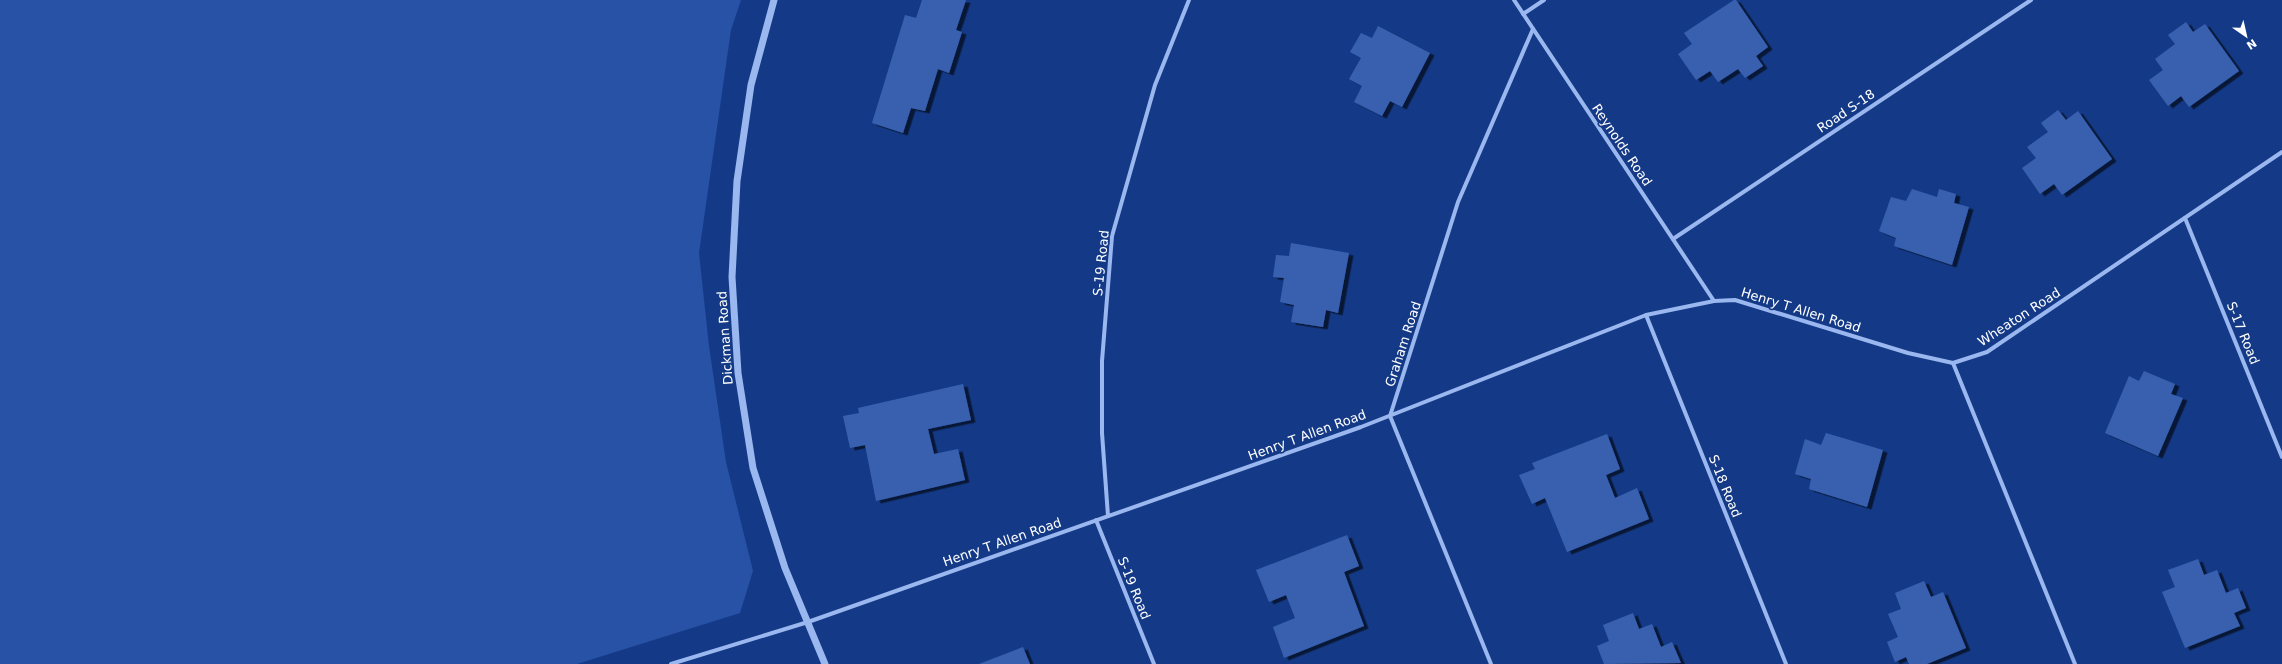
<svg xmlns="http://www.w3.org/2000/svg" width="2282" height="664" viewBox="0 0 2282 664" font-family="'DejaVu Sans',sans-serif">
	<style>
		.green { fill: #2752a6 }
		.building { fill: #3861af; filter: url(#shadow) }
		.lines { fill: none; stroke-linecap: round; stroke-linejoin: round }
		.minor { stroke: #9ab7ef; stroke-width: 4 }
		.tertiary { stroke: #9ab7ef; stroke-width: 7 }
		.labels { text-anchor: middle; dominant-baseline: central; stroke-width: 3.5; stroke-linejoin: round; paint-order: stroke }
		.street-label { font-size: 13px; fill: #fff; stroke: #143a87 }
	</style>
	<defs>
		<filter id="shadow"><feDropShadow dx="4.5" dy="2.5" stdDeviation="0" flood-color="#0009"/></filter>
	</defs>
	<rect width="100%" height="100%" fill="#143a87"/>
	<!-- green -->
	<path class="green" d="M0,0H741L731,30L699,253L709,346L726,462L753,571L740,613L577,664H0Z"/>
	<!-- building -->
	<g class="building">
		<path d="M922,0H966L956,30L962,32L949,73L938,69L925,111L911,108L903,133L872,123L905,15L916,18Z"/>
		<path d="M1734,0H1736L1768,47L1756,56L1763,66L1745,78L1738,69L1718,82L1710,71L1696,80L1678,54L1692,44L1684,33Z"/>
		<path d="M2186,22L2193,32L2205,24L2239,71L2189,107L2181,96L2168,106L2149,80L2163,70L2155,59L2175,44L2168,35Z"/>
		<path d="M1378,26L1430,53L1402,107L1390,101L1382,116L1354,102L1362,86L1349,79L1361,58L1350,52L1361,33L1372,38Z"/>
		<path d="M2058,110L2066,120L2078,111L2112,159L2062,195L2054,184L2040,194L2022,168L2036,158L2027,147L2048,132L2041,123Z"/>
		<path d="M1912,189L1937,197L1939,189L1956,194L1954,203L1969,207L1952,265L1894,246L1896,238L1879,231L1891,197L1906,201Z"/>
		<path d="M1291,243L1349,253L1338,313L1326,310L1323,327L1291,322L1294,305L1280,302L1284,278L1273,277L1276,255L1289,256Z"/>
		<path d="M2144,371L2175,384L2171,394L2183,398L2158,456L2105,433L2129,376L2139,381Z"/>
		<path d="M963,384L971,420L928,429L934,454L958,449L965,480L876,501L865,445L850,448L843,416L859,413L858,408Z"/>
		<path d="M1826,433L1883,450L1867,507L1809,489L1811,479L1795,474L1805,439L1821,445Z"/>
		<path d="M1607,434L1620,469L1606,475L1615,498L1637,488L1649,519L1567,552L1545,498L1532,504L1519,475L1535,469L1532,463Z"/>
		<path d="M1347,535L1359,566L1344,572L1364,626L1284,658L1273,627L1295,618L1286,595L1269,602L1256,570Z"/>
		<path d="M2198,559L2204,575L2217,570L2226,593L2238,588L2246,608L2234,613L2240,626L2185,648L2162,592L2175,587L2168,570Z"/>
		<path d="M1924,581L1931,597L1943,592L1966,648L1927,664H1909L1906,657L1895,662L1887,642L1898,637L1888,614L1901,609L1895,593Z"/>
		<path d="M1633,613L1639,629L1652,624L1661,647L1672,642L1681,663L1604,664L1597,646L1609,641L1603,625Z"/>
		<path d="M1023,647L1030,664H979Z"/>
	</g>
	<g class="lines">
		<!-- minor -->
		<g class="minor">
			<path d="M1514,0L1714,301"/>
			<path d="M1523,14L1544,0"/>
			<path d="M2185,218L2282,457"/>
			<path d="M1673,239L2031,0"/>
			<path d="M1646,315L1786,664"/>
			<path d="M1953,363L1987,352L2282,152"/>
			<path d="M1953,363L2075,664"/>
			<path d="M1108,516L1102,433V361L1112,236L1155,85L1189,0"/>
			<path d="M1096,520L1154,664"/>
			<path d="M671,664L808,622L1361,427L1646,315L1714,301L1735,300L1908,353L1953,363"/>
			<path d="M1491,664L1390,416L1458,202L1533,29"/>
		</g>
		<!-- tertiary -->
		<path class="tertiary" d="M774,0L751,85L737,181L732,277L738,373L753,468L785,568L825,664"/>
	</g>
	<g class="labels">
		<!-- street labels -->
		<g class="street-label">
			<text transform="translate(1846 111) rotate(-34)">Road S-18</text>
			<text transform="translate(1622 145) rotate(56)">Reynolds Road</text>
			<text transform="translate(1101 263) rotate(-84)">S-19 Road</text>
			<text transform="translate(1801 310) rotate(17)">Henry T Allen Road</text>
			<text transform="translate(2019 317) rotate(-33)">Wheaton Road</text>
			<text transform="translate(2243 333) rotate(68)">S-17 Road</text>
			<text transform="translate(725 338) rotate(-94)">Dickman Road</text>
			<text transform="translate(1403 344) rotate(-72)">Graham Road</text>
			<text transform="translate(1307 435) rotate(-20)">Henry T Allen Road</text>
			<text transform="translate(1725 486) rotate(68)">S-18 Road</text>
			<text transform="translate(1002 542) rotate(-19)">Henry T Allen Road</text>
			<text transform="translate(1134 588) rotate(68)">S-19 Road</text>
		</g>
	</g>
	<!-- north arrow -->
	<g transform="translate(2246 36) rotate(146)" stroke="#143a87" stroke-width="3" paint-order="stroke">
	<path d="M0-3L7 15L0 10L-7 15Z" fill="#ffffff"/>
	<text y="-6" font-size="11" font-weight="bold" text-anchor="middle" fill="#ffffff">N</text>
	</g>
</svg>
